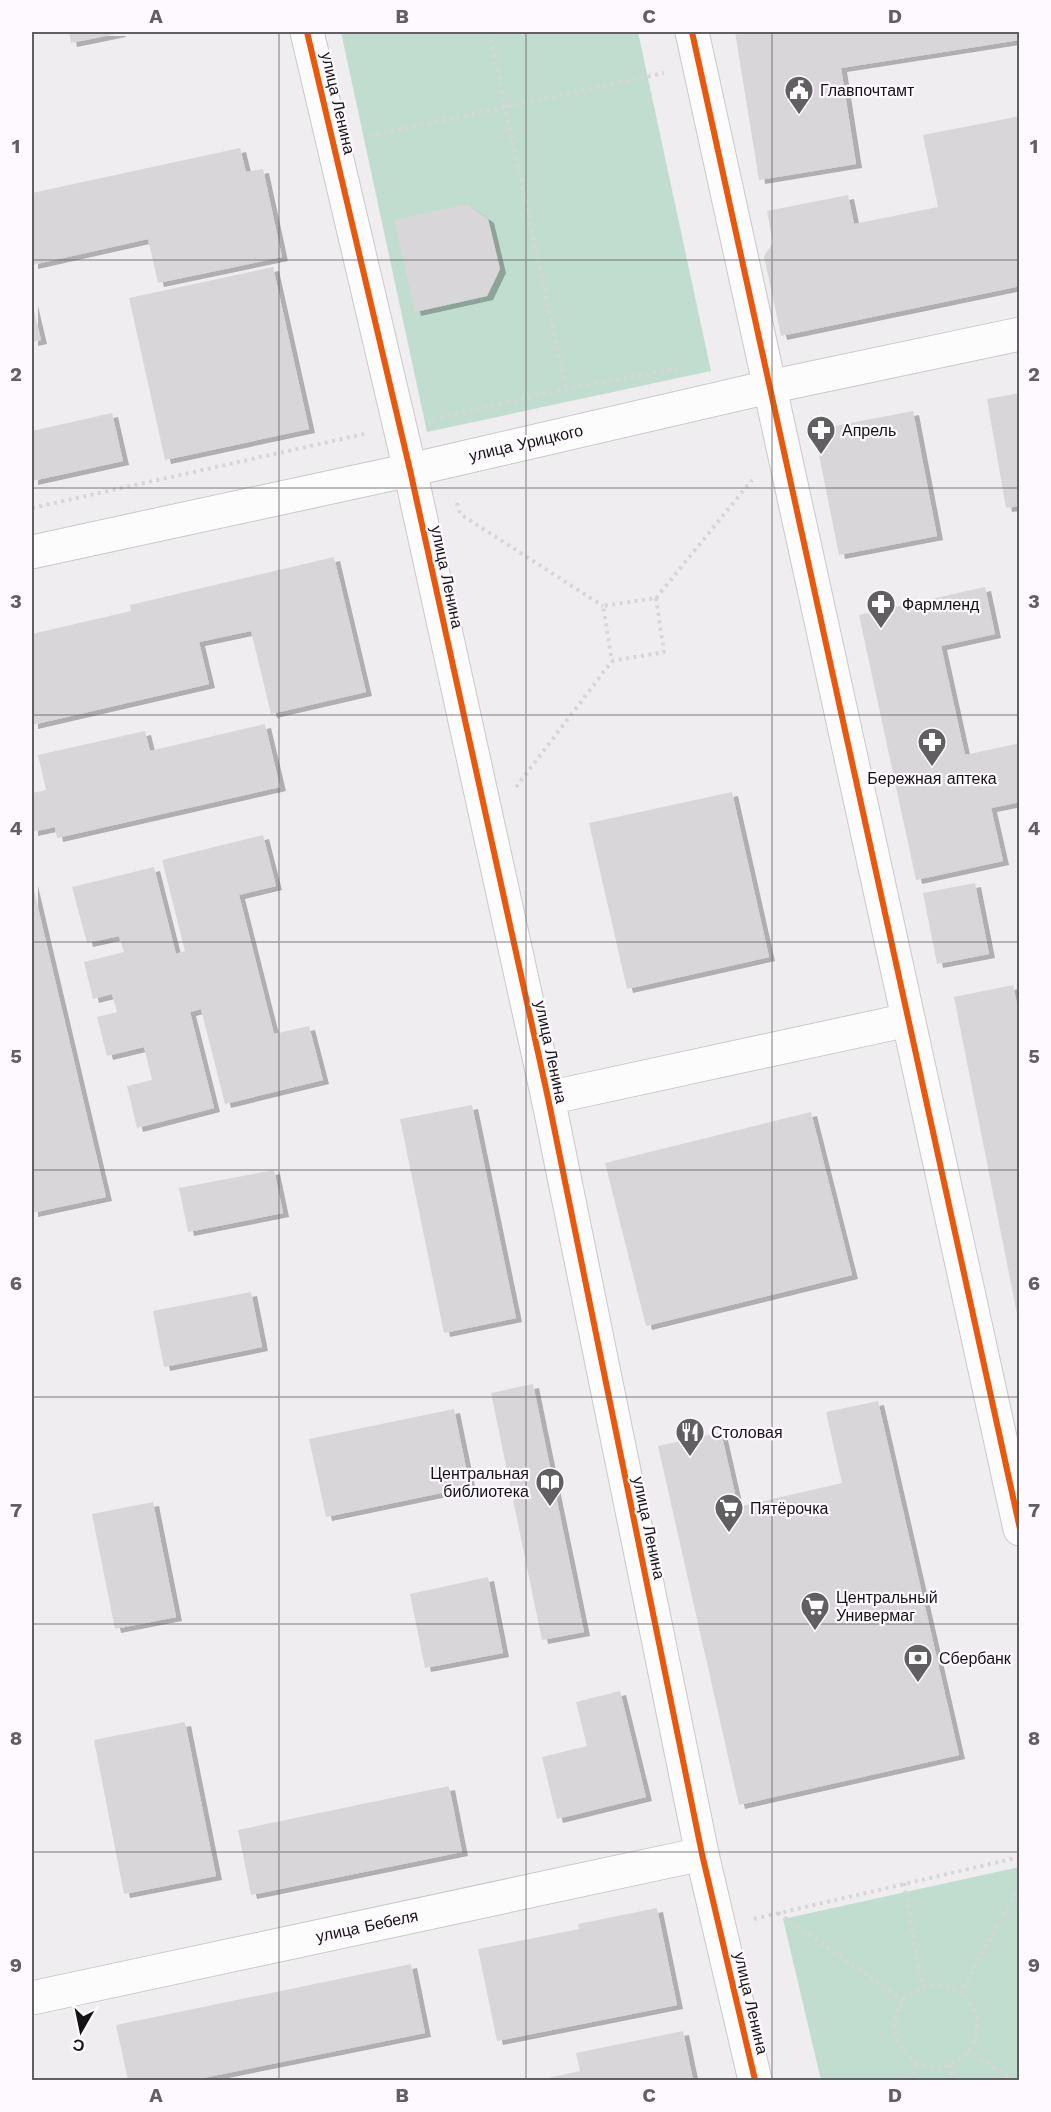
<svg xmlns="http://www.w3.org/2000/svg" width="1051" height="2112" viewBox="0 0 1051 2112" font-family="'Work Sans',sans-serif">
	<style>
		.green { fill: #c0ddcf }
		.building { fill: #d8d6d8; filter: url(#shadow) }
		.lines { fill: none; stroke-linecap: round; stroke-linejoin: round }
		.minor-casing { stroke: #c9c8ca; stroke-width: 35 }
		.path { stroke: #d6d6d7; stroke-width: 4; stroke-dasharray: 3 4.5; stroke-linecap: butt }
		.minor { stroke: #fdfcfd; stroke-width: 33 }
		.cycleway-casing { stroke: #fef9ff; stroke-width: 10 }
		.cycleway { stroke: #e8590c; stroke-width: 6 }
		.grid { fill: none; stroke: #625f62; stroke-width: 1.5; stroke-opacity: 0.55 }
		.labels { text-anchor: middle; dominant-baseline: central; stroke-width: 4.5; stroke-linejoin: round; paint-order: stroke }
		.poi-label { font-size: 16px; fill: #151315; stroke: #fef9ff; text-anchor: start }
		.street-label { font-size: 16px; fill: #151315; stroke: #fef9ff }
		.neatline { fill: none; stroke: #625f62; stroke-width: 2 }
		.grid-label { font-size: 20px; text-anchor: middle; font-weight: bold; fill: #625f62 }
	</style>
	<defs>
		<filter id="shadow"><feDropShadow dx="6" dy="4" stdDeviation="0" flood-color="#0004"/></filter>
	</defs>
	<rect width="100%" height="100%" fill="#f0edf1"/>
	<!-- green -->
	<g class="green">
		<path d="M341,32H638L711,371L427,432Z"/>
		<path d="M1019,1867V2080H821L783,1919Z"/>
	</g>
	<!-- building -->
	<g class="building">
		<path d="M69,32H119L120,33L71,43Z"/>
		<path d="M735,32H1020V40L841,68L856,164L759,180Z"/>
		<path d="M1020,116V286L781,336L764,256L773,243L767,211L848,195L854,224L938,207L923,135Z"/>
		<path d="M240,148L246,172L263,169L282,257L158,283L148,239L32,265V193Z"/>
		<path d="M467,204L488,219L500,269L487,296L415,312L394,220Z"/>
		<path d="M273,267L309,429L165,460L129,298Z"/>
		<path d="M32,302L41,340L32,342Z"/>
		<path d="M1020,393V506L1006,508L987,399Z"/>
		<path d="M913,411L937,536L839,555L814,430Z"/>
		<path d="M112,413L123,461L32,481V431Z"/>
		<path d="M334,557L366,692L271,714L251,631L199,642L209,684L32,725V634L131,611L130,605Z"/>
		<path d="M985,587L995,634L941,646L965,755L1020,743V802L991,808L1003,861L916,880L859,615Z"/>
		<path d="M265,724L280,787L57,838L55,827L32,832V793L46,790L38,755L145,731L150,751Z"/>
		<path d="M732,792L769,957L627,989L589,823Z"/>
		<path d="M263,835L276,886L239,895L274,1034L309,1026L323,1080L225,1104L201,1009L190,1012L214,1108L137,1128L127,1086L152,1080L144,1047L107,1056L97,1017L117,1012L112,994L93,999L84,962L124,952L119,936L87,943L72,887L154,867L176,954L185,951L162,860Z"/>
		<path d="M32,882L106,1197L32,1213Z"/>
		<path d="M975,883L989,954L937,964L923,893Z"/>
		<path d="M1013,985L1018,1009L1020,1008L1018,1319L954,997Z"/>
		<path d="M472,1105L516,1318L444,1333L400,1119Z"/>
		<path d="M811,1112L852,1275L646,1326L605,1163Z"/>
		<path d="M274,1170L283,1213L188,1232L179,1188Z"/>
		<path d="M251,1292L262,1347L164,1367L153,1311Z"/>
		<path d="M533,1384L584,1632L542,1640L491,1393Z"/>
		<path d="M878,1401L959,1755L739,1805L658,1446L721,1432L738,1507L842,1483L826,1412Z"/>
		<path d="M454,1409L470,1487L326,1517L309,1439Z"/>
		<path d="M153,1502L176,1617L115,1629L92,1514Z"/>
		<path d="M488,1577L503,1653L425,1668L410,1594Z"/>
		<path d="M620,1691L646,1797L557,1819L542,1757L587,1746L576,1702Z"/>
		<path d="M185,1722L216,1876L124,1894L94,1740Z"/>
		<path d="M449,1786L462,1852L251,1895L238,1830Z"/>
		<path d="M657,1908L677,2005L497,2041L478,1949L579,1929L578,1924Z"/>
		<path d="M411,1964L425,2033L193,2080H128L116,2025Z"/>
		<path d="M683,2031L693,2080H539L580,2071L576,2053Z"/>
	</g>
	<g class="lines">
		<!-- minor casing -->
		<g class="minor-casing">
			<g id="minor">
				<path d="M307,32L410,470L548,1098L702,1854L755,2080"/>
				<path d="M692,32L1020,1529"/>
				<path d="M32,552L410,470L769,387L1020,334"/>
				<path d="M548,1098L908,1020"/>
				<path d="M32,1998L702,1854"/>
			</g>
		</g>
		<!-- path -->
		<g class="path">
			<path d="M489,32L566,389"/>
			<path d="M369,136L664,73"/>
			<path d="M433,419L566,389L679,368"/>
			<path d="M457,503L460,514L603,606"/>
			<path d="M32,508L364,434"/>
			<path d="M656,598L664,652L612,661L603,606Z"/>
			<path d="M656,598L752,480"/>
			<path d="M516,787L612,661"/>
			<path d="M904,1883L922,1987"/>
			<path d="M778,1913L904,2001"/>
			<path d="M754,1919L1020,1857"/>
			<circle cx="936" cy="2026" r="41"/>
			<path d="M960,1994L1020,1884"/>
			<path d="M968,2050L1013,2080"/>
			<path d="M950,2065L953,2080"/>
			<path d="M907,2080L918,2063"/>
		</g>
		<!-- minor -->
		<use href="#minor" class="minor"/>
		<!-- cycleway casing -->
		<g class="cycleway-casing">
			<g id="cycleway">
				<path d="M307,32L410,470L548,1098L702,1854L755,2080"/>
				<path d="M692,32L1020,1529"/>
			</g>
		</g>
		<!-- cycleway -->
		<use href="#cycleway" class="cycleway"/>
	</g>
	<!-- grid -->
	<path class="grid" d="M279,32V2080M526,32V2080M772,32V2080M32,260H1020M32,488H1020M32,715H1020M32,942H1020M32,1170H1020M32,1397H1020M32,1624H1020M32,1852H1020"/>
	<!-- icons -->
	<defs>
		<g id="civic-pin" transform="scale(1.5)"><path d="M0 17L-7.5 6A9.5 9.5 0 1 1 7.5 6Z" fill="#625f62" stroke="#fef9ff"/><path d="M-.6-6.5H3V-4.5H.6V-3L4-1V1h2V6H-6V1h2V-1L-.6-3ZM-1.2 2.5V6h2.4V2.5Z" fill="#fff"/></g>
		<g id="pharmacy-pin" transform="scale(1.5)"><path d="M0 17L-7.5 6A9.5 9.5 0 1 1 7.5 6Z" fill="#625f62" stroke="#fef9ff"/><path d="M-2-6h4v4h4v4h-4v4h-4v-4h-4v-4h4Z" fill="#fff"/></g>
		<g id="restaurant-pin" transform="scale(1.5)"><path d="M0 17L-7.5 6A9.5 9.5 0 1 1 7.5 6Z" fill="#625f62" stroke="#fef9ff"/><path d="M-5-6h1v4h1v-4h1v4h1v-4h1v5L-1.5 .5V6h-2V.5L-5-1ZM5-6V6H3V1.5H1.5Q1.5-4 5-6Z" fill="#fff"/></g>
		<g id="library-pin" transform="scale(1.5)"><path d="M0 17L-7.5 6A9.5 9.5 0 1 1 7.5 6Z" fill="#625f62" stroke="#fef9ff"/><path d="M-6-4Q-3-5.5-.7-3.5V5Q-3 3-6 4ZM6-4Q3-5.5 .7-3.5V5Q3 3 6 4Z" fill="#fff"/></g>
		<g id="supermarket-pin" transform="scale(1.5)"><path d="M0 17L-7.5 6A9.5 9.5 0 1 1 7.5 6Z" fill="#625f62" stroke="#fef9ff"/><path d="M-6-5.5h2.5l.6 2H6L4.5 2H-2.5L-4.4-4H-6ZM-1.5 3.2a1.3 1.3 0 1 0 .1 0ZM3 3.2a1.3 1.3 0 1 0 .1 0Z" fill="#fff"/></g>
		<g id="bank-pin" transform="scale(1.5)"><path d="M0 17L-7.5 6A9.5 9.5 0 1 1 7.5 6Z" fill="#625f62" stroke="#fef9ff"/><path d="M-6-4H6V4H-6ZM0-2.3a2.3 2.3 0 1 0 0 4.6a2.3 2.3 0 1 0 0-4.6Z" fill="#fff"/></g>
	</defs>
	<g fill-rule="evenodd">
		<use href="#civic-pin" x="799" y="90"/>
		<use href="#pharmacy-pin" x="821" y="430"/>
		<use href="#pharmacy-pin" x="881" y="604"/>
		<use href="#pharmacy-pin" x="932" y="742"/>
		<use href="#restaurant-pin" x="690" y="1432"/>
		<use href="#library-pin" x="550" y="1482"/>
		<use href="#supermarket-pin" x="729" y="1508"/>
		<use href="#supermarket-pin" x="815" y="1606"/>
		<use href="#bank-pin" x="918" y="1658"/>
	</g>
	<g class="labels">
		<!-- poi labels -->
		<g class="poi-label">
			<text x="820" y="90">Главпочтамт</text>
			<text x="842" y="430">Апрель</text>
			<text x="902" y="604">Фармленд</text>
			<text x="932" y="778" text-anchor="middle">Бережная аптека</text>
			<text x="711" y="1432">Столовая</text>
			<text x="529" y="1473" text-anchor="end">Центральная<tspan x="529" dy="18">библиотека</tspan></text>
			<text x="750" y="1508">Пятёрочка</text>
			<text x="836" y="1597">Центральный<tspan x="836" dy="18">Универмаг</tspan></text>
			<text x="939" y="1658">Сбербанк</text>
		</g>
		<!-- street labels -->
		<g class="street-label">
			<text transform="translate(338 103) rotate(77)">улица Ленина</text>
			<text transform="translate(526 443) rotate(-13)">улица Урицкого</text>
			<text transform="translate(447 577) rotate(78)">улица Ленина</text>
			<text transform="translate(551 1052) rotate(78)">улица Ленина</text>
			<text transform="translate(649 1528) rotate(78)">улица Ленина</text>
			<text transform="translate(367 1926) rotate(-12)">улица Бебеля</text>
			<text transform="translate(751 2003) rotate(77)">улица Ленина</text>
		</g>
	</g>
	<!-- border -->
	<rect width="1051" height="2112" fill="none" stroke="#fef9ff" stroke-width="66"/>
	<!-- north arrow -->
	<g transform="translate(81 2031) rotate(189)" stroke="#fef9ff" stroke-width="4.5" paint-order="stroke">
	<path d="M0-4.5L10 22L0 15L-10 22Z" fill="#151315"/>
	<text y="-9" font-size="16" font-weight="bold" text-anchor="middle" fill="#151315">С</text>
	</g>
	<rect x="33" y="33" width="985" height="2046" class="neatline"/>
	<g class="grid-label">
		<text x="156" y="23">A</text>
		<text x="402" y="23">B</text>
		<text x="649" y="23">C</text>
		<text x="895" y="23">D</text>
		<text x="16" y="153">1</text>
		<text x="1034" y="153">1</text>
		<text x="16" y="381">2</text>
		<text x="1034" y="381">2</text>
		<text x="16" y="608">3</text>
		<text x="1034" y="608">3</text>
		<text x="16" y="835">4</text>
		<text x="1034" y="835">4</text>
		<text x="16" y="1063">5</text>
		<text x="1034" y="1063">5</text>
		<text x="16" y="1290">6</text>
		<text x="1034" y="1290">6</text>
		<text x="16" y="1517">7</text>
		<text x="1034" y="1517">7</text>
		<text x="16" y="1745">8</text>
		<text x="1034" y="1745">8</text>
		<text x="16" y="1972">9</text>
		<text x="1034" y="1972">9</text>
		<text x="156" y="2102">A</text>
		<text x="402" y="2102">B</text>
		<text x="649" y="2102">C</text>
		<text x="895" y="2102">D</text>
	</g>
</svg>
